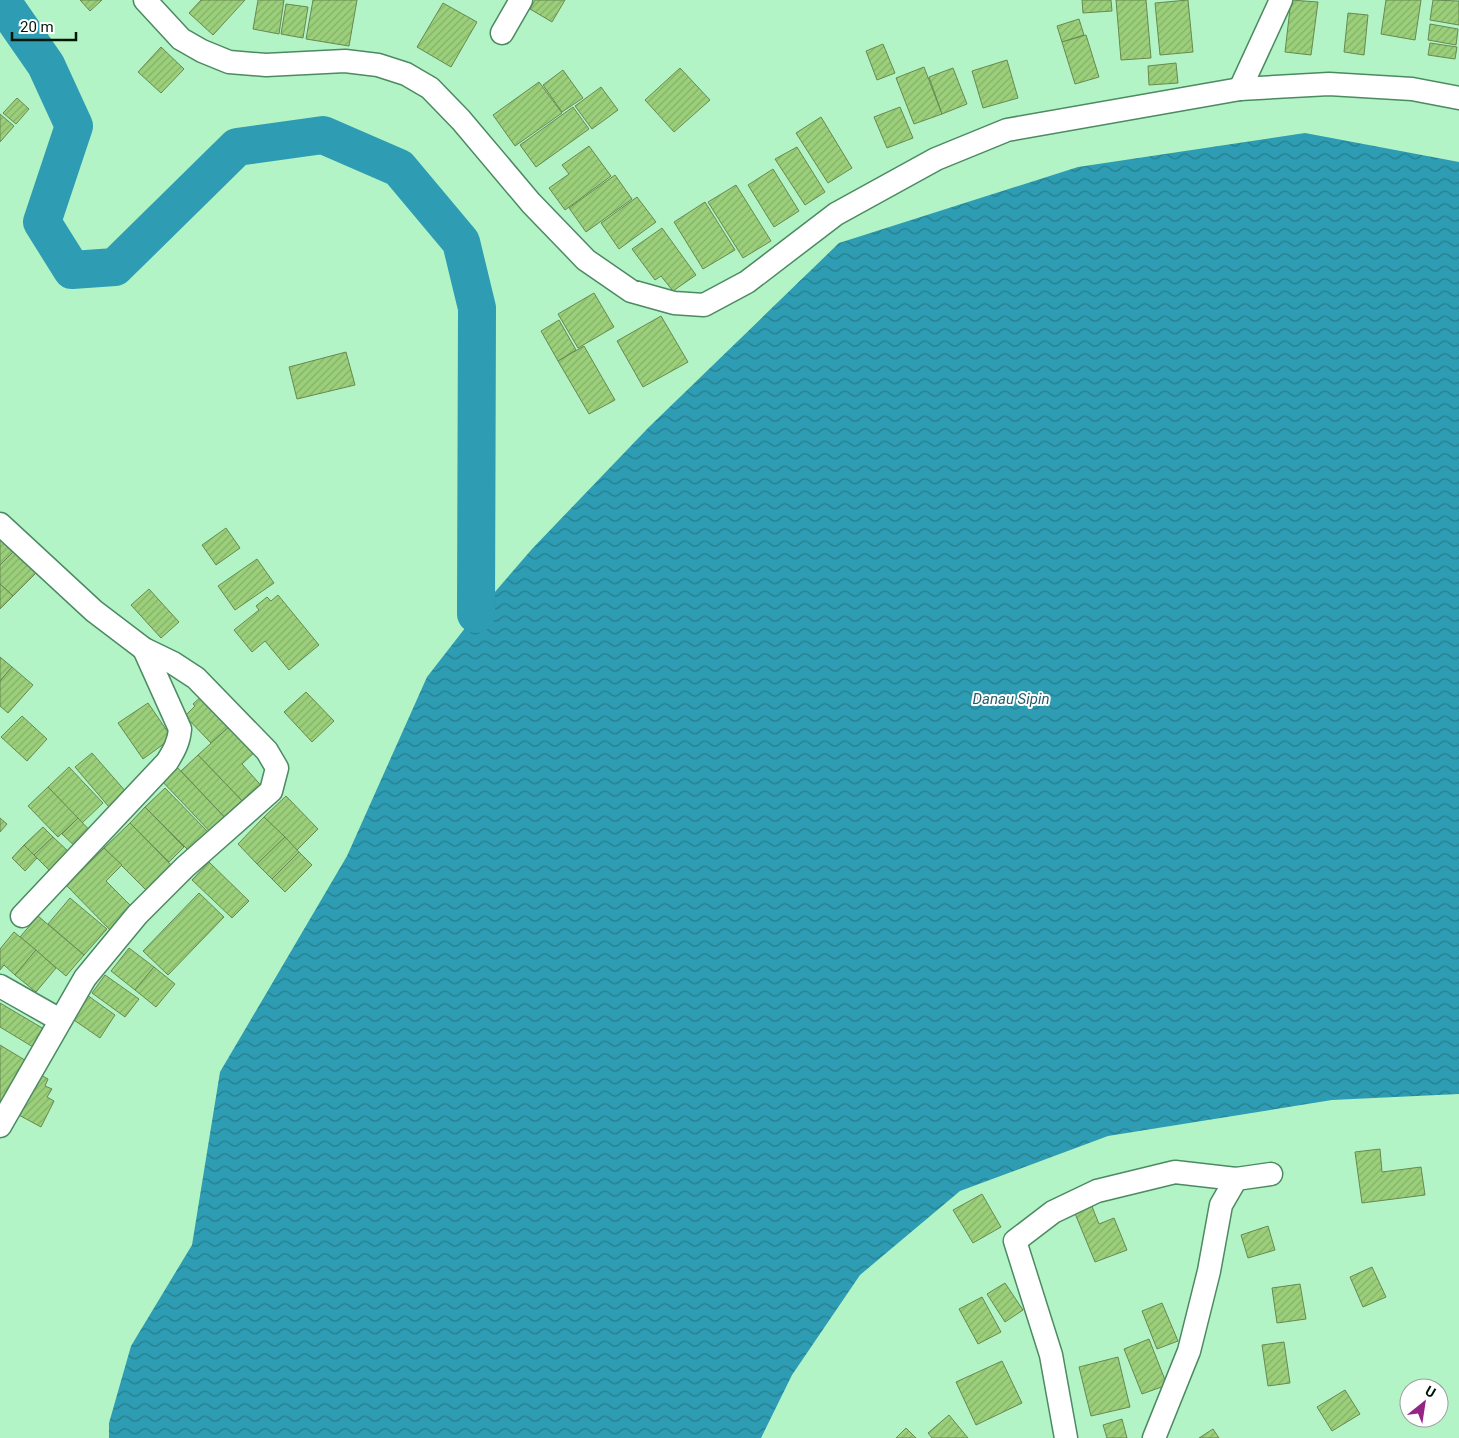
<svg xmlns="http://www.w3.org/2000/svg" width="1459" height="1438" viewBox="0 0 1459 1438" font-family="Roboto,sans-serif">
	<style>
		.water { fill: url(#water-waves) }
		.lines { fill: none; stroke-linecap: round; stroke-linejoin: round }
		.river { stroke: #2e9cb2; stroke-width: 38 }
		.building { fill: url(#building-hatch); stroke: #678951 }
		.minor-casing { stroke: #4c8a62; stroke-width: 25 }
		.minor { stroke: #fff; stroke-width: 22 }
		.labels { text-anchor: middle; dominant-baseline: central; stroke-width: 4; stroke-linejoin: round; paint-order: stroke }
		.water-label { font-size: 15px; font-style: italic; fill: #255e6b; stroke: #fff }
	</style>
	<defs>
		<pattern id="water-waves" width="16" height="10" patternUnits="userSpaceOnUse" patternTransform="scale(1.25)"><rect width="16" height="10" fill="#2e9cb2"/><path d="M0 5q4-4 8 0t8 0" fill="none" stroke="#257e8f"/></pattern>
		<pattern id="building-hatch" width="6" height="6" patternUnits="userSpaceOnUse" patternTransform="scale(1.25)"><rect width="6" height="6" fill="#9bcf7a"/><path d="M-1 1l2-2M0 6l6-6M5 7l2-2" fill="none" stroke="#84b168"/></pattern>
	</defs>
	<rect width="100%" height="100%" fill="#b3f4c7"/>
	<!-- water -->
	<path class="water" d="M1305,133L1459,162V1094L1332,1100L1108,1136L960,1191L860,1275L792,1375L761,1438H109V1423L131,1346L192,1245L220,1072L347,856L427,677L476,614L532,549L649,427L839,243L1078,167Z"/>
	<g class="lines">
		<!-- river -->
		<path class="river" d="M1,0L46,65L74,126L42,222L72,270L115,267L237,147L323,135L399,168L461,242L477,308L476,614"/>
	</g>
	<!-- building -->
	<g class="building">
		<path d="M80,0H102L90,11Z"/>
		<path d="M201,0H245L213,35L189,13Z"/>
		<path d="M258,0H284L279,34L253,29Z"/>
		<path d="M313,0H357L349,46L306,39Z"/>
		<path d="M535,0H565L552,22L530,9Z"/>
		<path d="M1082,0H1111L1112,11L1083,13Z"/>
		<path d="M1116,0H1146L1151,58L1121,60Z"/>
		<path d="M1188,0L1193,52L1160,55L1155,3Z"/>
		<path d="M1291,0L1318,2L1311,55L1285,52Z"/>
		<path d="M1386,0H1421L1415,40L1381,34Z"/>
		<path d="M1433,0L1459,1V25L1430,20Z"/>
		<path d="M443,3L477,22L451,67L417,47Z"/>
		<path d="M286,4L308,7L303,38L281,34Z"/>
		<path d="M1348,13L1368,15L1364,55L1344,52Z"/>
		<path d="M1079,19L1084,35L1062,42L1057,26Z"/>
		<path d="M1430,24L1458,29L1456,45L1428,40Z"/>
		<path d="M1086,35L1099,77L1075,84L1062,42Z"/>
		<path d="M1430,43L1457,47L1455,59L1428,55Z"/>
		<path d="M883,44L895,73L877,80L866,51Z"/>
		<path d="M161,47L184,69L161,93L138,72Z"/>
		<path d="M1007,60L1018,98L983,108L972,71Z"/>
		<path d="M1176,63L1178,83L1149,85L1148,66Z"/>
		<path d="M924,67L942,114L914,124L896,78Z"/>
		<path d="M680,68L710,100L674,132L645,100Z"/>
		<path d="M953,68L967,104L942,114L929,77Z"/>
		<path d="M563,70L583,98L562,112L543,85Z"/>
		<path d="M539,82L562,113L515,146L493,115Z"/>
		<path d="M601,87L618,110L592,129L575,106Z"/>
		<path d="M17,98L29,109L16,124L3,113Z"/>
		<path d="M573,107L589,129L536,167L520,145Z"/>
		<path d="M900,107L913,138L887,148L874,117Z"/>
		<path d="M0,114L14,126L0,142Z"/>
		<path d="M821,117L852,168L828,183L796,133Z"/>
		<path d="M589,146L611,176L565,210L549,188L569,174L562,165Z"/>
		<path d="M797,147L825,192L805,205L775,159Z"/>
		<path d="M773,169L799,211L774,227L748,185Z"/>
		<path d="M615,175L632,199L586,232L569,208Z"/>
		<path d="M736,185L771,241L743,258L708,202Z"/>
		<path d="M637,197L656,222L619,249L601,223Z"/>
		<path d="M705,202L735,250L703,269L674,222Z"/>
		<path d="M662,228L696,275L673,291L661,276L655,280L632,249Z"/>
		<path d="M594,293L614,327L578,348L558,314Z"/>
		<path d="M661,316L688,362L643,387L617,341Z"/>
		<path d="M559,320L576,350L558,361L541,331Z"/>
		<path d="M584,346L615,400L589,414L558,361Z"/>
		<path d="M346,352L355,385L297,399L289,367Z"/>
		<path d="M226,528L240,548L216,565L202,545Z"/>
		<path d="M0,535L15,550L0,565Z"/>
		<path d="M15,550L37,572L13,596L0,584V565Z"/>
		<path d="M257,559L274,583L235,610L218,586Z"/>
		<path d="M0,584L13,596L0,609Z"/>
		<path d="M149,589L179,622L161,638L131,605Z"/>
		<path d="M278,595L319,645L289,670L265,641L252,652L234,630L259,610L256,606L267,597L271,601Z"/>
		<path d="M0,657L12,667L0,681Z"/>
		<path d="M12,667L33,685L8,713L0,706V681Z"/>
		<path d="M306,692L334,721L312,742L284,712Z"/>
		<path d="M204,694L232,724L211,743L185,716L195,706L193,704Z"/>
		<path d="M148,703L172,738L143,759L118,723Z"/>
		<path d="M22,716L47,739L27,761L1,737Z"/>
		<path d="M232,724L257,750L242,764L265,790L247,806L198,755Z"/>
		<path d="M92,753L127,793L109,807L75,767Z"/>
		<path d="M198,755L247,806L230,823L181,771Z"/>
		<path d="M175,765L230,823L215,837L160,779Z"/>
		<path d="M69,767L103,803L82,823L48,787Z"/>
		<path d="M48,787L78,818L58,837L28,806Z"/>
		<path d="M165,788L208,832L189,851L145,807Z"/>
		<path d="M286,796L318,829L297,850L264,817Z"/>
		<path d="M145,807L184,847L169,862L130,823Z"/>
		<path d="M264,817L285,837L257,864L238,844Z"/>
		<path d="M0,818L7,824L0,832Z"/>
		<path d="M78,818L94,835L79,850L62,834Z"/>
		<path d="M130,823L177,871L152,896L104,848Z"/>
		<path d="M43,827L53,837L34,855L24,845Z"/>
		<path d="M53,837L70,853L51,872L34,855Z"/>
		<path d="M285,837L299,852L272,879L257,864Z"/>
		<path d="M24,845L37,858L25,871L12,858Z"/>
		<path d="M104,848L122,865L106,881L137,912L114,934L66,885Z"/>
		<path d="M299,852L312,865L285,892L272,879Z"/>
		<path d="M209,862L249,901L232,918L192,880Z"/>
		<path d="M199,893L224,917L168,975L143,951Z"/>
		<path d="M70,898L107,929L84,955L48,924Z"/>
		<path d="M38,916L84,955L66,976L20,937Z"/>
		<path d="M14,932L36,950L15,975L4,965L0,970V949Z"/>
		<path d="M129,948L154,967L135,990L111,971Z"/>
		<path d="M36,950L56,968L36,992L15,975Z"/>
		<path d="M154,967L175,984L156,1007L135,990Z"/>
		<path d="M105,975L139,999L125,1017L92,993Z"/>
		<path d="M87,995L115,1015L100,1038L71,1018Z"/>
		<path d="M0,1003L44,1029L33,1047L0,1027Z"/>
		<path d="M0,1045L28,1062L3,1103L0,1101Z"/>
		<path d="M39,1074L48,1079L45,1086L52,1089L47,1097L54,1101L41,1127L17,1114Z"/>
		<path d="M1380,1149L1382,1172L1421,1167L1425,1195L1362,1203L1355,1152Z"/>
		<path d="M982,1194L1001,1227L973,1243L953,1210Z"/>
		<path d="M1091,1204L1099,1224L1114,1218L1127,1250L1095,1262L1074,1211Z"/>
		<path d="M1268,1226L1275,1250L1248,1258L1241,1235Z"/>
		<path d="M1372,1267L1386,1297L1363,1307L1350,1277Z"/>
		<path d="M1005,1283L1023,1310L1005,1322L987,1294Z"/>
		<path d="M1300,1284L1306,1319L1277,1323L1272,1288Z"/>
		<path d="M982,1297L1001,1332L978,1344L959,1309Z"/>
		<path d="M1162,1303L1178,1341L1157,1349L1142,1311Z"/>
		<path d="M1149,1339L1167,1385L1142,1394L1124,1349Z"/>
		<path d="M1284,1342L1290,1383L1268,1386L1262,1345Z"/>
		<path d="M1118,1357L1130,1407L1091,1416L1079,1367Z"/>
		<path d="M1002,1361L1022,1403L976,1425L956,1382Z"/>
		<path d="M1345,1390L1360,1414L1332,1431L1317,1407Z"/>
		<path d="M949,1415L968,1438H932L928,1433Z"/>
		<path d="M1122,1419L1127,1438H1107L1103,1425Z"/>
		<path d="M906,1428L916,1438H896Z"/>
		<path d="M1213,1429L1219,1438H1199Z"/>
	</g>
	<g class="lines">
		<!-- minor casing -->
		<g class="minor-casing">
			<g id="minor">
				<path d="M145,0L181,39L202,51L229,62L266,65L345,61L378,65L406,74L430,88L461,120L531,203L586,260L631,291L674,303L704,305L747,282L836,214L936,159L1007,130L1240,89L1329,84L1412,89L1459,98"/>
				<path d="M502,33L521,0"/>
				<path d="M1240,89L1281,0"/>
				<path d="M0,524L94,611L144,649L173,663L196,678L267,751L277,768L271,791L185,867L137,915L85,978L0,1126"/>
				<path d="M22,916L167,762C174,751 179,742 180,729L144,649"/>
				<path d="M0,986L60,1020"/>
				<path d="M1066,1438L1051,1355L1015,1241L1053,1212L1097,1191L1175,1172L1236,1179L1271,1174"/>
				<path d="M1154,1438L1189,1351L1209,1271L1221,1205L1236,1179"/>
			</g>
		</g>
		<!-- minor -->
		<use href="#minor" class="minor"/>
	</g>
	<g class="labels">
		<!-- water labels -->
		<g class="water-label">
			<text x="1011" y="699">Danau Sipin</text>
		</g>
	</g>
	<!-- north arrow -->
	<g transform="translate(1424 1403) rotate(30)"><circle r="24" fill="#ffffff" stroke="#99a29c"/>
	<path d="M0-4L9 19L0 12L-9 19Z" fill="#942585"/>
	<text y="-8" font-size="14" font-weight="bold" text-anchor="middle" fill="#001708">U</text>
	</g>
	<!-- scale -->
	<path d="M12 32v8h64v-8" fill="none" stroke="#001708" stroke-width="2.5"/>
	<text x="20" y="32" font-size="15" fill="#001708" stroke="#ffffff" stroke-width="4" paint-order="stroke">20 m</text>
</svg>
